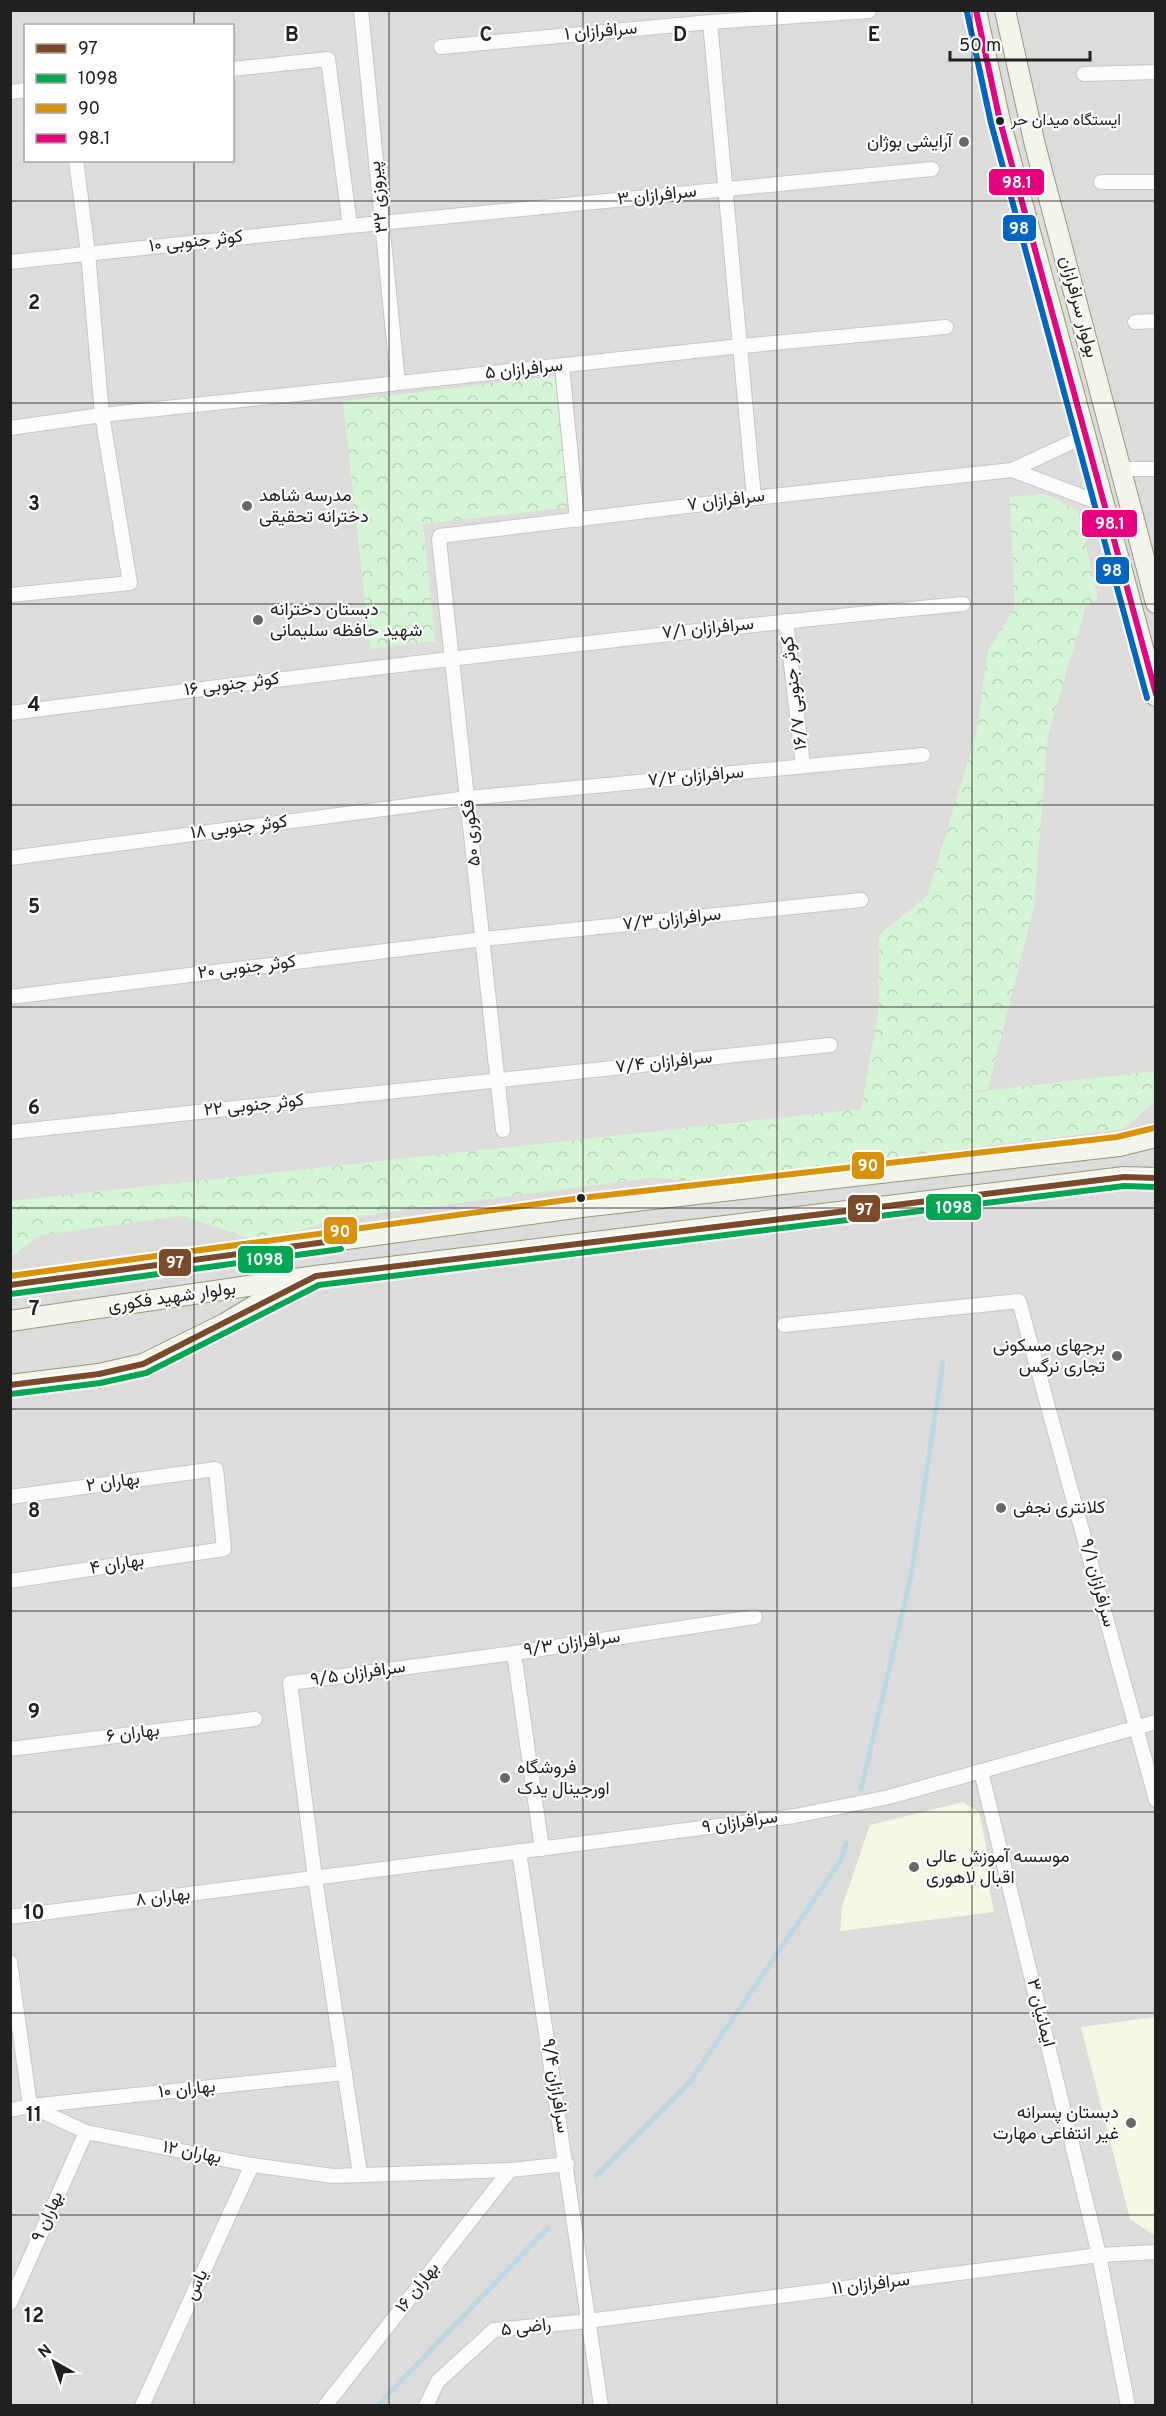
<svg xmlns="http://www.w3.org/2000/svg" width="1166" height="2416" viewBox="0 0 1166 2416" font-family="Overpass,Vazirmatn,sans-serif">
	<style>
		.residential { fill: #dddcda; fill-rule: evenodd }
		.education { fill: #f7f7e5 }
		.park { fill: url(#park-crowns) }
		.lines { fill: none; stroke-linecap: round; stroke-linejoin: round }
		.stream { stroke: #bcd9e3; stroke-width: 5 }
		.street-casing { stroke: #c7c6c5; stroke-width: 16 }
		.secondary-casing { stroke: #96997f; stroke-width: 22 }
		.street { stroke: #fcfcfc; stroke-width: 14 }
		.secondary { stroke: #f3f4ec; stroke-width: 20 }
		.bus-1-casing { stroke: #fff; stroke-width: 10 }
		.bus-2-casing { stroke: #fff; stroke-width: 10 }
		.bus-3-casing { stroke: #fff; stroke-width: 10 }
		.bus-4-casing { stroke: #fff; stroke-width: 10 }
		.bus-5-casing { stroke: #fff; stroke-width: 10 }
		.bus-1 { stroke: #7a4b2a; stroke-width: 6 }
		.bus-2 { stroke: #00a651; stroke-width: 6 }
		.bus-3 { stroke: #d79205; stroke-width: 6 }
		.bus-4 { stroke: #e5007d; stroke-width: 6 }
		.bus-5 { stroke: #0065bd; stroke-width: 6 }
		.grid { fill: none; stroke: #202020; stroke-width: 1.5; stroke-opacity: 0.55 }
		.bus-dot { fill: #202020; stroke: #fff; stroke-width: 2 }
		.poi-dot { fill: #686866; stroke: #fff; stroke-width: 2 }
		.labels { text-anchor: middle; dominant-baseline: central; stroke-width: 4.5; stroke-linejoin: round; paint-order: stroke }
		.bus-label { font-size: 16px; fill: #202020; stroke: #fff; text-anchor: start }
		.street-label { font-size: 18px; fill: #202020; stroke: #fff }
		.poi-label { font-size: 18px; fill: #202020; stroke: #fff; text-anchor: start }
		.grid-label { font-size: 20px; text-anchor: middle; font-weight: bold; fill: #202020; stroke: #fff; stroke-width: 4.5; stroke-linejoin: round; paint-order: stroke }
		.line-badge { stroke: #fff; stroke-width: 2 }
		.badge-label { font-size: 16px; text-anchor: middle; font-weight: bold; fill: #fff }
	</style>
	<defs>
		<pattern id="park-crowns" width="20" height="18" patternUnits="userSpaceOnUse" patternTransform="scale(1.5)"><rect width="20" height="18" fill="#d6f5d7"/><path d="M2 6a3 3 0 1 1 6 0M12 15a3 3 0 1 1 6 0" fill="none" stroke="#b7d2b8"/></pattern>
	</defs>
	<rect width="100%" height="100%" fill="#eeede9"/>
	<!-- residential -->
	<path class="residential" d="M11,11H1155V2405H11ZM26,26H232V160H26Z"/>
	<!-- education -->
	<g class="education">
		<path d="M963,1802L979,1812L987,1850L971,1853L973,1867L985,1866L994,1912L840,1931L842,1907L870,1825Z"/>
		<path d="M1155,2017L1156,2234H1152L1130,2219L1081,2027Z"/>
	</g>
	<!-- park -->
	<g class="park">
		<path d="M566,375L580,506L423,524L435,641L370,649L343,401Z"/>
		<path d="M1046,494L1078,511L1098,599L1086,606L1048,735L1034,906L988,1089L959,1094L1155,1071V1101L1124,1129L700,1181L649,1178L336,1219L288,1234L251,1239L183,1216L41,1235L11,1257V1201L861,1109L879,1008V935L927,896L977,731L988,650L1015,608L1010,497Z"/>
	</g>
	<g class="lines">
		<!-- stream -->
		<g class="stream">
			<path d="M861,1789L911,1576L943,1363"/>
			<path d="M596,2176L689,2083L841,1860L846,1843"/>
			<path d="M377,2406L548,2228"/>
		</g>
		<!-- street casing -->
		<g class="street-casing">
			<g id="street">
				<path d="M361,10L398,383"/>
				<path d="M710,22L754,498"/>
				<path d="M441,47L710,22L869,11"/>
				<path d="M232,69L328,59L350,226"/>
				<path d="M1084,74L1156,72"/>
				<path d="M10,92L26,90"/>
				<path d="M1101,182H1156"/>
				<path d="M10,262L350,226L932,169"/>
				<path d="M1135,322L1156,321"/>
				<path d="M562,366L577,520"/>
				<path d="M10,428L102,415L741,346L946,327"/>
				<path d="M1120,469H1156"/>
				<path d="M1012,470L1103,504"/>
				<path d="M10,595L130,583L102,415L88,253L76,160"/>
				<path d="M786,621L803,766"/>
				<path d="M10,713C328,673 645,634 963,604"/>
				<path d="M10,858L468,798L923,755"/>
				<path d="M10,997L483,939L861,900"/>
				<path d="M503,1130L439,540L440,536L754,498L1012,470L1085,436"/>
				<path d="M10,1132L830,1045"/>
				<path d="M784,1325L1019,1301L1156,1800"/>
				<path d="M10,1497L216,1469L224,1549L10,1581"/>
				<path d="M10,1749L255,1719"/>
				<path d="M981,1771L1099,2255L1128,2406"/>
				<path d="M542,1849L514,1653L755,1617"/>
				<path d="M519,1851L601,2406"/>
				<path d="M10,1917L795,1816L889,1797L1156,1722"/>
				<path d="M10,1962L30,2106"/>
				<path d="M30,2106L86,2132L252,2165L333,2176L510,2170L567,2164"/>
				<path d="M10,2110L30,2106L345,2073"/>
				<path d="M360,2174L315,1878L290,1683L514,1653"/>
				<path d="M10,2303L86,2132"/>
				<path d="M142,2406L252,2165"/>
				<path d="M325,2406L510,2170"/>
				<path d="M426,2406L438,2381L494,2330L588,2321L1099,2255L1156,2252"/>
			</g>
		</g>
		<!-- secondary casing -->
		<g class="secondary-casing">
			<g id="secondary">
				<path d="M976,10L1000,121L1156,696"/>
				<path d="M1005,10L1035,145L1156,603"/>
				<path d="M10,1285L582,1207L1119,1146L1156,1137"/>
				<path d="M10,1321L316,1276L1124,1177L1156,1178"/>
				<path d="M10,1385L99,1374L143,1364L224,1324L259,1303L297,1285"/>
			</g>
		</g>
		<!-- street -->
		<use href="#street" class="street"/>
		<!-- secondary -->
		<use href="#secondary" class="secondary"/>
		<!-- bus-1 casing -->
		<g class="bus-1-casing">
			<g id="bus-1">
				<path d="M10,1285L340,1240"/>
				<path d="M10,1385L99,1374L143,1364L316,1276L1124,1177L1156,1178"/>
			</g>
		</g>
		<!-- bus-2 casing -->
		<g class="bus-2-casing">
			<g id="bus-2">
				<path d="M11,1294L341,1249"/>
				<path d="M11,1394L100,1383L146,1373L319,1285L1124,1186L1156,1187"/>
			</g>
		</g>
		<!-- bus-3 casing -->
		<g class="bus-3-casing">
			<path id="bus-3" d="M10,1276L581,1198L1117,1137L1154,1128"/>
		</g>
		<!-- bus-4 casing -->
		<g class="bus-4-casing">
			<path id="bus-4" d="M976,10L1000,121L1156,694"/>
		</g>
		<!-- bus-5 casing -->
		<g class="bus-5-casing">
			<path id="bus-5" d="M967,12L991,123L1147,698"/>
		</g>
		<!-- bus-1 -->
		<use href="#bus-1" class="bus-1"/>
		<!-- bus-2 -->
		<use href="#bus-2" class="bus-2"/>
		<!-- bus-3 -->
		<use href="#bus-3" class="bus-3"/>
		<!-- bus-4 -->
		<use href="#bus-4" class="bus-4"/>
		<!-- bus-5 -->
		<use href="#bus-5" class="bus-5"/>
	</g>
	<!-- grid -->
	<path class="grid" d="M194,10V26M389,10V2406M583,10V2406M777,10V2406M972,10V2406M194,160V2406M10,201H1156M10,403H1156M10,604H1156M10,805H1156M10,1007H1156M10,1208H1156M10,1409H1156M10,1611H1156M10,1812H1156M10,2013H1156M10,2215H1156"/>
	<!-- markers -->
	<g class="bus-dot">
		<circle cx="1000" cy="121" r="5"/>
		<circle cx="581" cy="1198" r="5"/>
	</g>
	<g class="poi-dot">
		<circle cx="964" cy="142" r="6"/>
		<circle cx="247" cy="506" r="6"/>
		<circle cx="258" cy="620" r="6"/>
		<circle cx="1117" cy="1356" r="6"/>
		<circle cx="1001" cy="1508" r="6"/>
		<circle cx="505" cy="1778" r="6"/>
		<circle cx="914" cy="1867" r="6"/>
		<circle cx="1131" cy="2123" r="6"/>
	</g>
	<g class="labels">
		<!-- bus labels -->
		<g class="bus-label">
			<text x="1011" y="121">ایستگاه میدان حر</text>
		</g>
		<!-- street labels -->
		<g class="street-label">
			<text transform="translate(601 32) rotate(-5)">سرافرازان ۱</text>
			<text transform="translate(657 196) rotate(-6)">سرافرازان ۳</text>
			<text transform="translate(379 197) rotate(-96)">پیروزی ۳۲</text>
			<text transform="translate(196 242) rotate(-6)">کوثر جنوبی ۱۰</text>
			<text transform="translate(1078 307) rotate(75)">بولوار سرافرازان</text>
			<text transform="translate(524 370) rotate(-6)">سرافرازان ۵</text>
			<text transform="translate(726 501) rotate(-7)">سرافرازان ۷</text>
			<text transform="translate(708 629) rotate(-6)">سرافرازان ۷/۱</text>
			<text transform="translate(232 685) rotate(-7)">کوثر جنوبی ۱۶</text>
			<text transform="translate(795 693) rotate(-97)">کوثر جنوبی ۱۶/۷</text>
			<text transform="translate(696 777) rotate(-5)">سرافرازان ۷/۲</text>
			<text transform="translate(239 828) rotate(-7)">کوثر جنوبی ۱۸</text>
			<text transform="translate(472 833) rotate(-96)">فکوری ۵۰</text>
			<text transform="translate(672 920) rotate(-6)">سرافرازان ۷/۳</text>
			<text transform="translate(247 968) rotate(-7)">کوثر جنوبی ۲۰</text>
			<text transform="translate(664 1063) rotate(-6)">سرافرازان ۷/۴</text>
			<text transform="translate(254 1106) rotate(-6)">کوثر جنوبی ۲۲</text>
			<text transform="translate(172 1298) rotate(-8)">بولوار شهید فکوری</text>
			<text transform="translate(113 1483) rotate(-8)">بهاران ۲</text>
			<text transform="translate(117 1565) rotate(-9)">بهاران ۴</text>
			<text transform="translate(1097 1583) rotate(75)">سرافرازان ۹/۱</text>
			<text transform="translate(572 1644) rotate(-8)">سرافرازان ۹/۳</text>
			<text transform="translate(358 1674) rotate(-8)">سرافرازان ۹/۵</text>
			<text transform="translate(133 1734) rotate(-7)">بهاران ۶</text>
			<text transform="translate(740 1823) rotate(-8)">سرافرازان ۹</text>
			<text transform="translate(163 1898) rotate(-7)">بهاران ۸</text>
			<text transform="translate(1040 2013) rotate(76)">ایمانیان ۳</text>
			<text transform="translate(555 2086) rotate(81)">سرافرازان ۹/۴</text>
			<text transform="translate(187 2090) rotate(-6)">بهاران ۱۰</text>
			<text transform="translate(192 2153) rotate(11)">بهاران ۱۲</text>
			<text transform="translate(48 2217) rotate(-66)">بهاران ۹</text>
			<text transform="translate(197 2285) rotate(-65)">یاس</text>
			<text transform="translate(871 2285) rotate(-7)">سرافرازان ۱۱</text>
			<text transform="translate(418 2288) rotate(-52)">بهاران ۱۶</text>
			<text transform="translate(526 2328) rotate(-7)">راضی ۵</text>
		</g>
		<!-- poi labels -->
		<g class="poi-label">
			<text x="952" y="142" text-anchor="end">آرایشی بوژان</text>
			<text x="259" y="496">مدرسه شاهد<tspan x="259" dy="21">دخترانه تحقیقی</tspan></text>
			<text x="270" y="610">دبستان دخترانه<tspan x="270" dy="21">شهید حافظه سلیمانی</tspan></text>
			<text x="1105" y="1346" text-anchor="end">برجهای مسکونی<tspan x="1105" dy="21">تجاری نرگس</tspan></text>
			<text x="1013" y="1508">کلانتری نجفی</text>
			<text x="517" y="1768">فروشگاه<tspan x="517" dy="21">اورجینال یدک</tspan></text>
			<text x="926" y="1857">موسسه آموزش عالی<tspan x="926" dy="21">اقبال لاهوری</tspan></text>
			<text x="1119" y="2113" text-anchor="end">دبستان پسرانه<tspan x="1119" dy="21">غیر انتفاعی مهارت</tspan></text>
		</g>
	</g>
	<g class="grid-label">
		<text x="292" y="41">B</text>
		<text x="486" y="41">C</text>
		<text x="680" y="41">D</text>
		<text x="874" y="41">E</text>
		<text x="34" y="309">2</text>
		<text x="34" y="510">3</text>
		<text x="34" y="711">4</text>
		<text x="34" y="913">5</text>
		<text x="34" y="1114">6</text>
		<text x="34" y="1315">7</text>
		<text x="34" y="1517">8</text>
		<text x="34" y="1718">9</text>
		<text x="34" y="1919">10</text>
		<text x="34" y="2121">11</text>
		<text x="34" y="2322">12</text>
	</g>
	<g class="line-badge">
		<rect x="988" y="168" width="57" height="28" rx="6" fill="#e5007d"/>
		<rect x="1002" y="214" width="35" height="28" rx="6" fill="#0065bd"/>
		<rect x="1081" y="509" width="57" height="29" rx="6" fill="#e5007d"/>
		<rect x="1095" y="556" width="35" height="29" rx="6" fill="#0065bd"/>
		<rect x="851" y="1151" width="34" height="29" rx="6" fill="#d79205"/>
		<rect x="925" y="1193" width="57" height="28" rx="6" fill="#00a651"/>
		<rect x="847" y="1194" width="34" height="29" rx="6" fill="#7a4b2a"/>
		<rect x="323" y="1216" width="35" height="29" rx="6" fill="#d79205"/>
		<rect x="237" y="1245" width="57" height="29" rx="6" fill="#00a651"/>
		<rect x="158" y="1248" width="34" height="29" rx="6" fill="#7a4b2a"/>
	</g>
	<g class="badge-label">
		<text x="1017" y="188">98.1</text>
		<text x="1019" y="234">98</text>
		<text x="1110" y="529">98.1</text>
		<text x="1112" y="576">98</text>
		<text x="868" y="1171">90</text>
		<text x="954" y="1213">1098</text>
		<text x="864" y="1215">97</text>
		<text x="340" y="1237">90</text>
		<text x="265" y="1265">1098</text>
		<text x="175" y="1268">97</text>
	</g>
	<!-- border -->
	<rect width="1166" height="2416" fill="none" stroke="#202020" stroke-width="24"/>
	<!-- legend -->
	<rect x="24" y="24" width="210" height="138" fill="#ffffff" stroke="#a6a6a6" stroke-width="1.5"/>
	<rect x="36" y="44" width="30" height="9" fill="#7a4b2a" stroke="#a6a6a6" stroke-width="1.5"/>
	<text x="78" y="54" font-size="18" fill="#202020">97</text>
	<rect x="36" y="74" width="30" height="9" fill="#00a651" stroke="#a6a6a6" stroke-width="1.5"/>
	<text x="78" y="84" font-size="18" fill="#202020">1098</text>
	<rect x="36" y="104" width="30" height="9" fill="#d79205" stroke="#a6a6a6" stroke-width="1.5"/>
	<text x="78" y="114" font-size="18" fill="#202020">90</text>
	<rect x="36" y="134" width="30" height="9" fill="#e5007d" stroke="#a6a6a6" stroke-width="1.5"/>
	<text x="78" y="144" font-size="18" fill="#202020">98.1</text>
	<!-- north arrow -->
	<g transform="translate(54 2362) rotate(320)" stroke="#ffffff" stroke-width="4.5" paint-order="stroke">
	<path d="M0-4.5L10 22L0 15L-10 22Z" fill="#202020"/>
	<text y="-9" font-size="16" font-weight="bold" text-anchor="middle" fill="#202020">N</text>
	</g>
	<!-- scale -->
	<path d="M950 51v9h140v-9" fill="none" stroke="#202020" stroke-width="3"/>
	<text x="959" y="51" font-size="18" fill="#202020" stroke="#ffffff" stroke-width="4.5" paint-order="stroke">50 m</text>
</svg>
